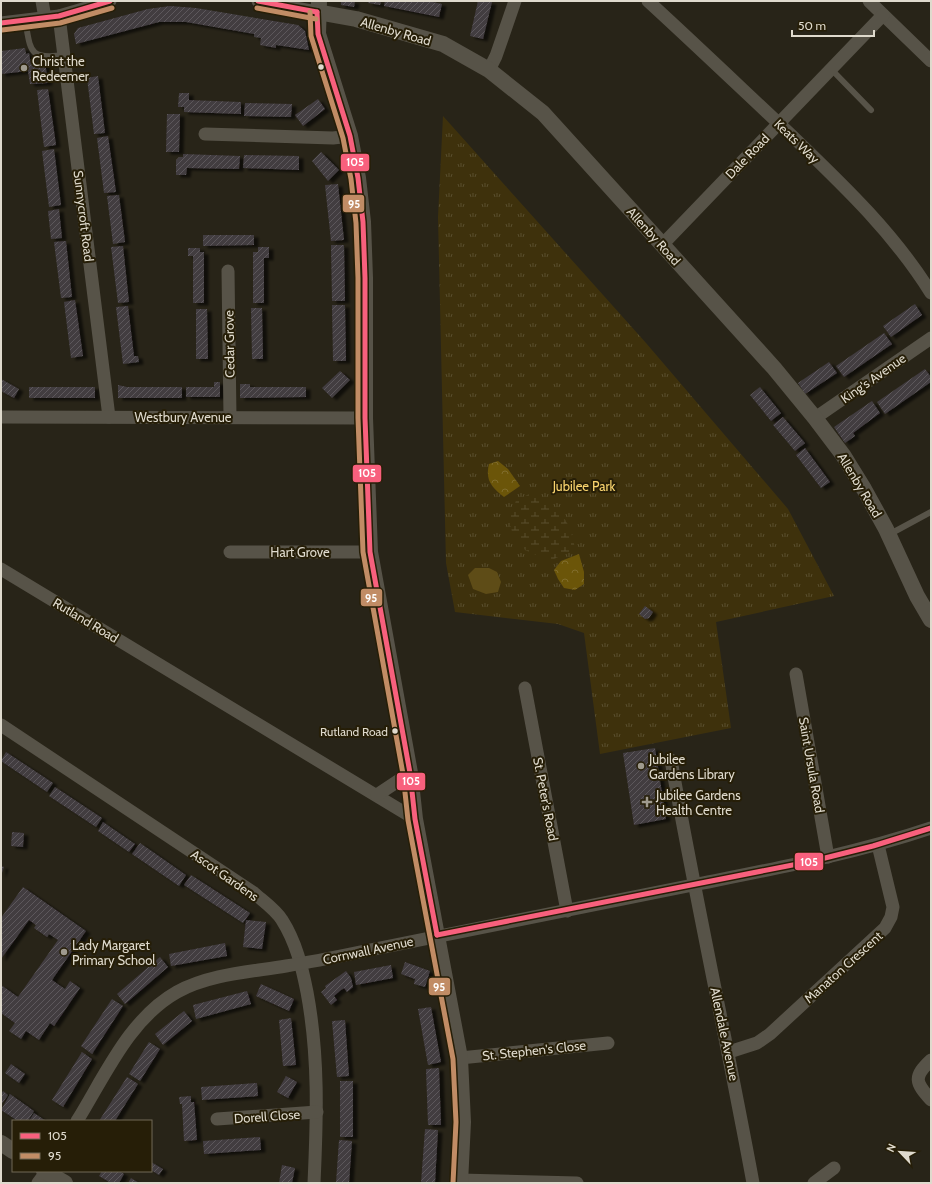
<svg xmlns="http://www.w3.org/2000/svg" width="932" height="1184" viewBox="0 0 932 1184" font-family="Cabin,sans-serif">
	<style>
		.grass { fill: url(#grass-tufts) }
		.forest { fill: url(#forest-crowns) }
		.wetland { fill: url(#wetland-marsh) }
		.water { fill: #5e4c17 }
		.building { fill: url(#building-hatch); filter: url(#shadow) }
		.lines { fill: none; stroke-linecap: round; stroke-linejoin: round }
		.service { stroke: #575348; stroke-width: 6 }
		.minor { stroke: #575348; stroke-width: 13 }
		.tertiary { stroke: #575348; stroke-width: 16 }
		.bus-1-casing { stroke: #261e07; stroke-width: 8 }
		.bus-2-casing { stroke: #261e07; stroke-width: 8 }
		.bus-1 { stroke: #f8607d; stroke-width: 5 }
		.bus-2 { stroke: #c18c65; stroke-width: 5 }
		.bus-dot { fill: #dfdacd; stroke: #261e07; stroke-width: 1.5 }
		.poi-dot { fill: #9f9a8e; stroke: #261e07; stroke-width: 1.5 }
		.labels { text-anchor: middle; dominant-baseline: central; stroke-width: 4; stroke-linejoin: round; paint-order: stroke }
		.bus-label { font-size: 12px; fill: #dfdacd; stroke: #261e07; text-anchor: end }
		.street-label { font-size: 13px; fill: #dfdacd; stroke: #261e07 }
		.poi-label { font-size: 13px; fill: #dfdacd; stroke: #261e07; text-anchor: start }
		.park-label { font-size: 13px; fill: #f9d46e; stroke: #261e07 }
		.line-badge { stroke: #261e07; stroke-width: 1.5 }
		.badge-label { font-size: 11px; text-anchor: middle; font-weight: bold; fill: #fff }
	</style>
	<defs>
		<pattern id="grass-tufts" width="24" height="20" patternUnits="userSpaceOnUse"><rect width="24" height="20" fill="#3e310c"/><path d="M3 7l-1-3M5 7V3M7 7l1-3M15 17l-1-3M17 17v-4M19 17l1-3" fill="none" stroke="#594e2e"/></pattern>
		<pattern id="forest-crowns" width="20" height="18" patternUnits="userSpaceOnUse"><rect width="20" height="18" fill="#6b5509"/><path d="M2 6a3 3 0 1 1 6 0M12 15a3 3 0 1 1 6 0" fill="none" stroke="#806d2c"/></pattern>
		<pattern id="wetland-marsh" width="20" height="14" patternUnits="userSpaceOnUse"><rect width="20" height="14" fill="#3e310c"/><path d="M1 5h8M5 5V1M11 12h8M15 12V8" fill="none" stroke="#594e2e"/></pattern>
		<pattern id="building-hatch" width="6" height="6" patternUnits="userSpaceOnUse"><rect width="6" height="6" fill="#423c41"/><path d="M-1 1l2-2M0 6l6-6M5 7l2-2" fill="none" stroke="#5d585b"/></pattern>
		<filter id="shadow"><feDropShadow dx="4.5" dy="2.5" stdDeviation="1" flood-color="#0009"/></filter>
	</defs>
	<rect width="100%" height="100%" fill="#282418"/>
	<!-- grass -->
	<path class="grass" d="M443,116L646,343L788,509L834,596L716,622L731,728L600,754L584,633L558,624L455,612L446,563L438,217Z"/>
	<!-- forest -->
	<g class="forest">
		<path d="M498,461L508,469L520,486L504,497C492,487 485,481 489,464Z"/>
		<path d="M579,554L584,572V584L575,590L564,588L558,579L554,570L561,561Z"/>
	</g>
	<!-- wetland -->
	<path class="wetland" d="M529,494C559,509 569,515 575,549L550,561L525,550L512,532L509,516L516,501Z"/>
	<!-- water -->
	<path class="water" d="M475,568H489L497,572L501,582L498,592L486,594L473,589L468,575Z"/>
	<!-- building -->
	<g class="building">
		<path d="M341,1H355L354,7L341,5Z"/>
		<path d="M369,1H381L380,5L368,3Z"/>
		<path d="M385,1H428L442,4L439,17L384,6Z"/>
		<path d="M478,1L492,2L483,39L470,36Z"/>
		<path d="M170,6L196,8L298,25L305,31L309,50L276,45V48L260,45L261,38L254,37V34L186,22H159L76,44L74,34L78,28L148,9Z"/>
		<path d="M25,48L26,54L29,53L31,64L45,62L48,83L30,84L28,71L1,74V51Z"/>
		<path d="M98,76L105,133L94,134L87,78Z"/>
		<path d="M48,89L56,145L44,147L37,90Z"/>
		<path d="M179,93H189V100L241,102V114L184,112V107H178Z"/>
		<path d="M318,99L325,109L303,126L295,115Z"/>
		<path d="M245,103L292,104L291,117L244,116Z"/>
		<path d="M167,114H180L179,152H166Z"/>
		<path d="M108,136L116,192L104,193L97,138Z"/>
		<path d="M54,149L61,205L49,207L42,151Z"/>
		<path d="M321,152L339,170L328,181L312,161Z"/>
		<path d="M183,154L240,156L239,169L187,168L186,175H176V160L179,157H183Z"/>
		<path d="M244,155L299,156V170L243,168Z"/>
		<path d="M338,184L344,240L331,241L325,185Z"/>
		<path d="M119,195L125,242L113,244L107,196Z"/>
		<path d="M59,209L62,238L51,239L48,211Z"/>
		<path d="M203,235H254V245L203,246Z"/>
		<path d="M66,241L72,297L61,298L54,242Z"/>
		<path d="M331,245H344L345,301H332Z"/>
		<path d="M123,246L129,302L118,303L111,247Z"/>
		<path d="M258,247H269V258H264V303H253V252H258Z"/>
		<path d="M188,248H200V252H204V303H193V256H188Z"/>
		<path d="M75,300L83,356L71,358L64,302Z"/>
		<path d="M915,304L922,315L891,337L883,326Z"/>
		<path d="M332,305H345L346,361H333Z"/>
		<path d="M128,306L134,356H138L139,362L123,364L116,307Z"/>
		<path d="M251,308H262L263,359H252Z"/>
		<path d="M196,309H207L208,359H196Z"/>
		<path d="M884,333L892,344L844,377L836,366Z"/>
		<path d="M829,362L837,373L805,394L798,383Z"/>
		<path d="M925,369L931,377V382L885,414L877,402Z"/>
		<path d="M340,371L350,380L332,398L322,388Z"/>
		<path d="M1,379L19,389L14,398L1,391Z"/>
		<path d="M214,382H220V397H186V387H214Z"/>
		<path d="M240,384H250V387H306V397L240,398Z"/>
		<path d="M118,385L127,387H182V398H118Z"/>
		<rect x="29" y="387" width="66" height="11"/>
		<path d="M760,387L781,413L771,421L750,395Z"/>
		<path d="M872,401L880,413L853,433L855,436L845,443L834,427Z"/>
		<path d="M783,417L805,443L795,451L773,425Z"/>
		<path d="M805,448L830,482L821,488L796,455Z"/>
		<path d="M645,606L653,612L649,618L645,619L639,614Z"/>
		<path d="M655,748L666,819L634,825L623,753Z"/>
		<path d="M6,752L53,783L47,792L1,761Z"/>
		<path d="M55,787L102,818L96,827L49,796Z"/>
		<path d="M103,822L135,844L129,852L98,831Z"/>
		<path d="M12,832L24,833L23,847L11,846Z"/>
		<path d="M140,843L186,875L179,886L132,854Z"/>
		<path d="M1,866L4,867L1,876Z"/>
		<path d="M191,875L250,913L243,923L184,885Z"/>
		<path d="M23,887L86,931L52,980L65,989L70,981L80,988L54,1026L50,1023L39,1040L26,1031L21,1039L9,1031L15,1023L1,1013V985L18,997L58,940L49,934L47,937L34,928L36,925L29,920L1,959V918Z"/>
		<path d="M246,920L266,922L262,949L243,947Z"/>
		<path d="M225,943L227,956L171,966L169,954Z"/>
		<path d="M160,957L168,967L125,1004L117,994Z"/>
		<path d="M405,962L430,971L425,987L414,984L415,979L401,974Z"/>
		<path d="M391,965L393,978L356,985L354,972Z"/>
		<path d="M346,971L351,978L353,987L347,992L344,988L341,990L334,996L337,1000L331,1005L321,992L326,988L325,986Z"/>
		<path d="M261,984L294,999L289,1011L256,996Z"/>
		<path d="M247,991L251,1004L196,1019L193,1005Z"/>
		<path d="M112,999L123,1006L92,1054L81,1046Z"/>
		<path d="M431,1007L441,1062L428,1065L418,1009Z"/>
		<path d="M184,1011L192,1021L163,1045L155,1034Z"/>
		<path d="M291,1018L296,1065L283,1066L279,1020Z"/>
		<path d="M345,1020L349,1076L337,1077L332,1021Z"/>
		<path d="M149,1042L160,1049L140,1081L129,1074Z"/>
		<path d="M82,1052L92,1059L63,1107L52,1100Z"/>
		<path d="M11,1064L25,1074L19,1083L5,1073Z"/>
		<path d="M439,1068L441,1125H428L426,1069Z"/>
		<path d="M286,1076L297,1082L288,1098L277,1092Z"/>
		<path d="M127,1077L138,1084L123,1108L115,1121H99Z"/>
		<rect x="340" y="1081" width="13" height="56"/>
		<path d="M257,1083L258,1096L202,1100L201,1087Z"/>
		<path d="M3,1091L8,1095L1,1105V1094Z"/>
		<path d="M10,1094L34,1111L28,1121H18L1,1110Z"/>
		<path d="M191,1096V1102H194L197,1140L184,1141L182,1104H180L179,1097Z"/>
		<path d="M34,1113L46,1121H29Z"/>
		<path d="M425,1129L438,1130L435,1183H421Z"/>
		<path d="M260,1137L261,1150L204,1154L203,1141Z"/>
		<path d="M339,1140L352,1141L349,1183H336Z"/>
		<path d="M151,1162L163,1169L159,1175L151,1170Z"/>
		<path d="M282,1165L295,1168L292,1183H279Z"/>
		<path d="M102,1171H119L124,1174L119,1183H111L99,1176Z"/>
		<path d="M131,1178L139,1183H128Z"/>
	</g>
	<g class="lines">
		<!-- service -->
		<g class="service">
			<path d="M25,20C31,51 28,60 64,55"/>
			<path d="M831,69L871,110"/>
			<path d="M890,534L931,512"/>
		</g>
		<!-- minor -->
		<g class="minor">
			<path d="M42,1L45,18"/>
			<path d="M258,1L317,12"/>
			<path d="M648,1C696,45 743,90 790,134C842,184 893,232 931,293"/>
			<path d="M869,1L931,61"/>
			<path d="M59,16L109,417"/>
			<path d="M1,23L59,16L110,1"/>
			<path d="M489,70L496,56L515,1"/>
			<path d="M205,134L333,138L350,136"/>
			<path d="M662,245L883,15"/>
			<path d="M228,271L230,417"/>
			<path d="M1,417L365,418"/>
			<path d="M815,418L931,338"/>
			<path d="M230,552H370"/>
			<path d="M1,569L415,819"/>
			<path d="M796,674L828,857"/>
			<path d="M525,688L567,911"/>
			<path d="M1,725L254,893C263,901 276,910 282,920C296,942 302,967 307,992C319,1056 317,1118 314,1183"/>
			<path d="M671,760C696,901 727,1042 753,1183"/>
			<path d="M377,795L410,773"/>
			<path d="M729,1052L757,1043L770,1034L885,928L891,917L893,907L878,845"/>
			<path d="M460,1058L608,1043"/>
			<path d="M931,1060C913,1077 915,1082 931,1100"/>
			<path d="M217,1119L317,1112"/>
			<path d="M77,1121C105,1076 129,1019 177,992C210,974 250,972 286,966C311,962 336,957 360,952C471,929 582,907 693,885C773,869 854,854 931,828"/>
			<path d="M460,1180L577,1183"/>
			<path d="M38,1183L47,1171"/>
			<path d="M814,1183L834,1168"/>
		</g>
		<!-- tertiary -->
		<g class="tertiary">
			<path d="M319,1L318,34L350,136L358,178L363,222L365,278V418L370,552L410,773L415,819L460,1058L463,1122L460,1183"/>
			<path d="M317,12L356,19L443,44L489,70L543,113L774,368L815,418L843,455L864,489L886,529L917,596L931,620"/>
			<path d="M1,1143L13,1151"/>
			<path d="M44,1171L65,1183"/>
		</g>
		<!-- bus-1 casing -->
		<g class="bus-1-casing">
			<g id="bus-1">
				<path d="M258,1L317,12"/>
				<path d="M317,12L318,34L350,136L358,178L363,222L365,278V418L370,552L410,773L415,819L437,935"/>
				<path d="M1,23L59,16L110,1"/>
				<path d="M437,935L813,861L873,846L931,828"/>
			</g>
		</g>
		<!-- bus-2 casing -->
		<g class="bus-2-casing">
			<g id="bus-2">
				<path d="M257,8L316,19"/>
				<path d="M310,12L311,36L343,138L351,179L356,223L358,278V418L363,552L403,774L408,820L453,1059L456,1122L453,1183"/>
				<path d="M2,30L60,23L112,8"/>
			</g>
		</g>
		<!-- bus-1 -->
		<use href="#bus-1" class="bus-1"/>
		<!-- bus-2 -->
		<use href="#bus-2" class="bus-2"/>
	</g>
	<!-- markers -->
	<g class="bus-dot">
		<circle cx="321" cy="67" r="3.5"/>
		<circle cx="395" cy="731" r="3.5"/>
	</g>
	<g class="poi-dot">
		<circle cx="24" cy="68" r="4"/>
		<circle cx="641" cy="766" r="4"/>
		<path d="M645 796h4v4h4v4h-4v4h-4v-4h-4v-4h4z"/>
		<circle cx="64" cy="952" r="4"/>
	</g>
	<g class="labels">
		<!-- bus labels -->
		<g class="bus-label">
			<text x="388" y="731">Rutland Road</text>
		</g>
		<!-- street labels -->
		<g class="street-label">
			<text transform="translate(396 31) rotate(16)">Allenby Road</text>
			<text transform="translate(797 141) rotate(44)">Keats Way</text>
			<text transform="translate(747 156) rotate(-46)">Dale Road</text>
			<text transform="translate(84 216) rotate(83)">Sunnycroft Road</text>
			<text transform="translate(654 236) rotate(48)">Allenby Road</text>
			<text transform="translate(229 344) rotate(-91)">Cedar Grove</text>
			<text transform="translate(873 378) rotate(-35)">King's Avenue</text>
			<text x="183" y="417">Westbury Avenue</text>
			<text transform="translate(860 485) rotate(59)">Allenby Road</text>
			<text x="300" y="552">Hart Grove</text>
			<text transform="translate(86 620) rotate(31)">Rutland Road</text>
			<text transform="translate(812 765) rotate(80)">Saint Ursula Road</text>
			<text transform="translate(546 799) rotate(79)">St. Peter's Road</text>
			<text transform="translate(225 875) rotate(35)">Ascot Gardens</text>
			<text transform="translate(368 950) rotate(-12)">Cornwall Avenue</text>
			<text transform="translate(843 967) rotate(-42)">Manaton Crescent</text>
			<text transform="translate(725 1034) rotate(78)">Allendale Avenue</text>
			<text transform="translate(534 1050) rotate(-6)">St. Stephen's Close</text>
			<text transform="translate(267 1116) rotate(-4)">Dorell Close</text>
		</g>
		<!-- poi labels -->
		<g class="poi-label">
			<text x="32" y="61">Christ the<tspan x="32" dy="15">Redeemer</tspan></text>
			<text x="649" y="759">Jubilee<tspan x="649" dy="15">Gardens Library</tspan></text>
			<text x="656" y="795">Jubilee Gardens<tspan x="656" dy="15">Health Centre</tspan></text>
			<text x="72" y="945">Lady Margaret<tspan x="72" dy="15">Primary School</tspan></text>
		</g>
		<!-- park labels -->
		<g class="park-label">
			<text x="584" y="486">Jubilee Park</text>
		</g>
	</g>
	<g class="line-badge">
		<rect x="340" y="153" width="30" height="19" rx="4" fill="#f8607d"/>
		<rect x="342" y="194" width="23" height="19" rx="4" fill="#c18c65"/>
		<rect x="352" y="464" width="30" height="19" rx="4" fill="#f8607d"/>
		<rect x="360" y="588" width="23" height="19" rx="4" fill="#c18c65"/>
		<rect x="396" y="772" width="30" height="19" rx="4" fill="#f8607d"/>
		<rect x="794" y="852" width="30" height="19" rx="4" fill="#f8607d"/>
		<rect x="428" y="977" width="23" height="19" rx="4" fill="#c18c65"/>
	</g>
	<g class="badge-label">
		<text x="355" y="166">105</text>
		<text x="354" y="208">95</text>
		<text x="367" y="477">105</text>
		<text x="371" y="602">95</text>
		<text x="411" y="785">105</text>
		<text x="809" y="866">105</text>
		<text x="439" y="991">95</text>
	</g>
	<!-- border -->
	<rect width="932" height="1184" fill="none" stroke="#dfdacd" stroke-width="4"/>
	<!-- legend -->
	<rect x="12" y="1120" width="140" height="52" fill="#261e07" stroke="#706956"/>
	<rect x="20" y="1133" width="20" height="6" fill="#f8607d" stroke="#706956"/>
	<text x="48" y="1140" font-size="12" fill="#dfdacd">105</text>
	<rect x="20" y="1153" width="20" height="6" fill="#c18c65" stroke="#706956"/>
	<text x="48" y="1160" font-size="12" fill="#dfdacd">95</text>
	<!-- north arrow -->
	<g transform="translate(900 1152) rotate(295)" stroke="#261e07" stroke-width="3" paint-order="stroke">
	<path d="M0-3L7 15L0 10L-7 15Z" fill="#dfdacd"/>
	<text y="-6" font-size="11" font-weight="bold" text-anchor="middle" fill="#dfdacd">N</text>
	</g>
	<!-- scale -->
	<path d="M792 30v6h82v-6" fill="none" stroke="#dfdacd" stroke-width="2"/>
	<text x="798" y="30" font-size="12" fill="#dfdacd" stroke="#261e07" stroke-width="3" paint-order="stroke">50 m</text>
</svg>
